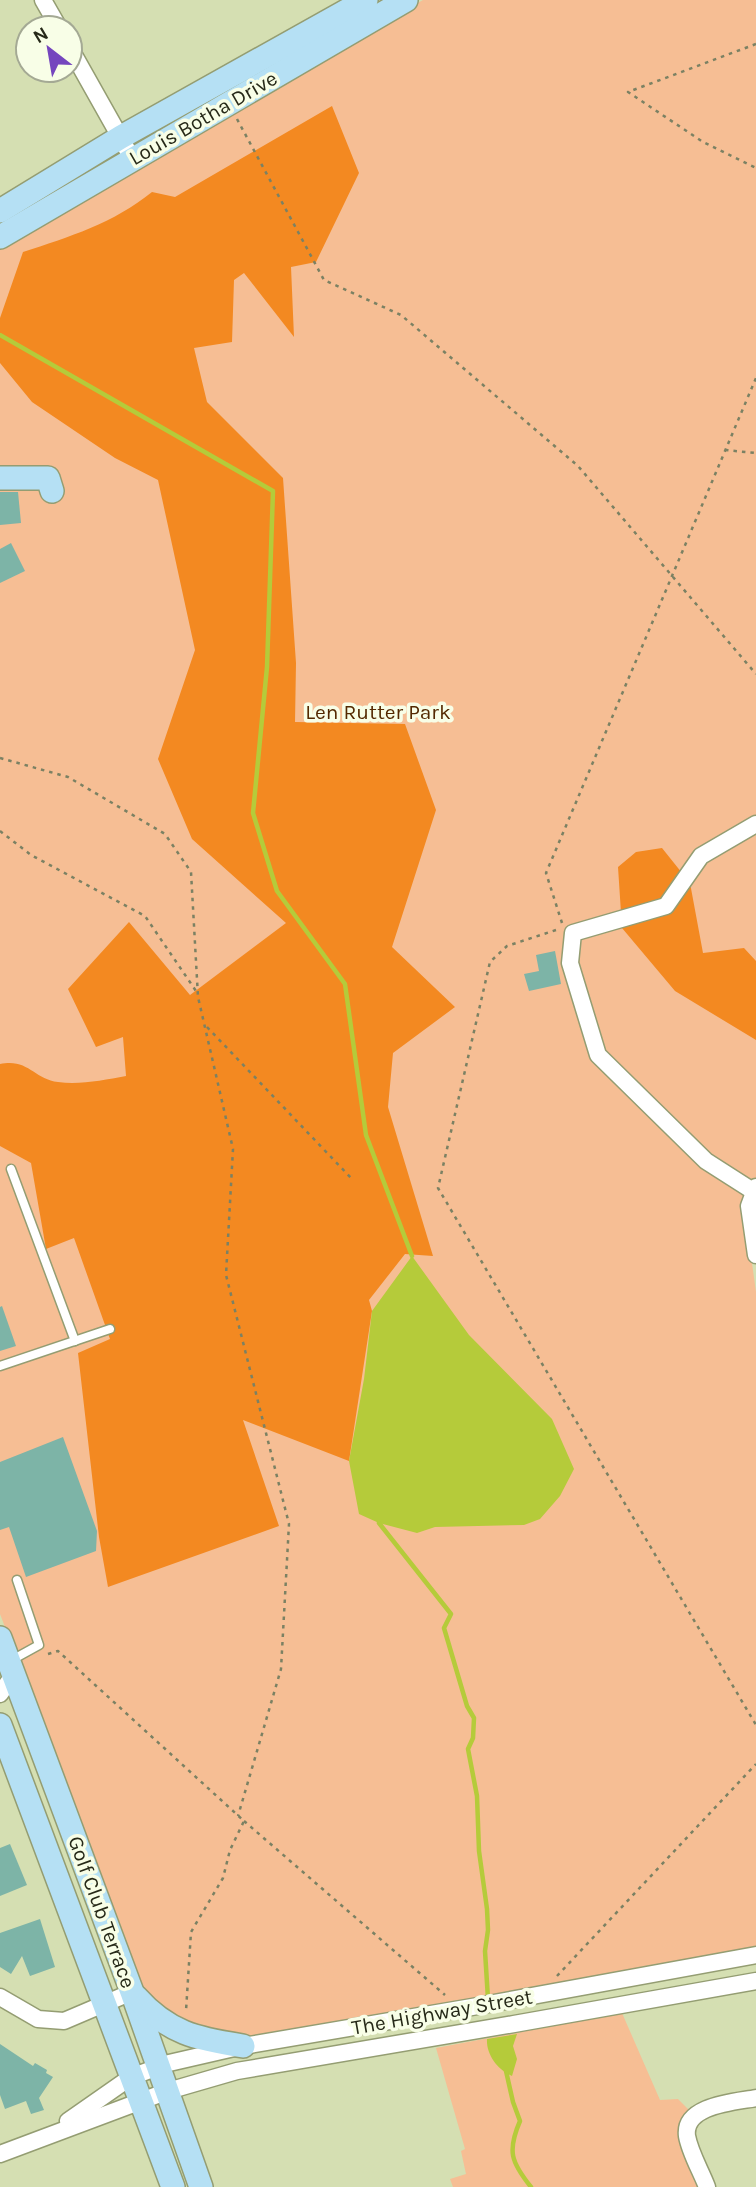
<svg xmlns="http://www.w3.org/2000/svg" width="756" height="2187" viewBox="0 0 756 2187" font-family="Karla,sans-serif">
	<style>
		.green { fill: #f6be94 }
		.forest { fill: #f38921 }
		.water { fill: #b5cb3a }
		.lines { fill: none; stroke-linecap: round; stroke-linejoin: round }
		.stream { stroke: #b5cb3a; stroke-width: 4.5 }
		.building { fill: #7db4a7 }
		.lane-casing { stroke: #949d72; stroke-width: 11 }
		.street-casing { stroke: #949d72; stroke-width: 19 }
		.secondary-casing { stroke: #949d72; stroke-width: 26 }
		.path { stroke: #7b8163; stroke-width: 2.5; stroke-dasharray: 3.5 5; stroke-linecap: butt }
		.lane { stroke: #fff; stroke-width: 8 }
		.street { stroke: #fff; stroke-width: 16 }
		.secondary { stroke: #b5e0f4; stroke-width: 23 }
		.labels { text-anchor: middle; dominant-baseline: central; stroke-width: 7; stroke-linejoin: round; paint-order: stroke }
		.street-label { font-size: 21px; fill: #262918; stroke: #f8fee7 }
		.park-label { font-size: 21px; fill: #532901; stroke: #f8fee7 }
	</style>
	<rect width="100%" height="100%" fill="#d5dfb2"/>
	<!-- green -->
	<g class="green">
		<path d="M423,0H756V1178L750,1187L744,1206L756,1292V1951L242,2040L202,2034L148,2003L0,1614V246Z"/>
		<path d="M622,2013L660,2100L678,2099L689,2110L683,2119L685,2121L702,2187H453L450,2179L466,2174L461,2151L465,2149L436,2048Z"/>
	</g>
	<!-- forest -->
	<g class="forest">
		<path d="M332,106L359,173L316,262L291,267L294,337L244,273L234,280L232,342L194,348L207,402L283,478L296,663L295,722L405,724L436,810L392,947L455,1007L393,1053L388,1107L433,1256L405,1254L369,1300L372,1311L349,1461L243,1420L279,1526L108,1587L99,1537L78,1353L110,1339L74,1238L46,1249L31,1163L0,1146V1064C28,1058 34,1079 58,1082C80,1085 104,1080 126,1076L123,1037L96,1047L68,989L129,922L190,995L286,923L192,839L158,759L195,650L158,480L115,458L32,402L0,363V318L23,252C69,237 114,223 152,192L175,197Z"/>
		<path d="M662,848L690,883L703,953L744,948L756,961V1040L675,991L622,928L618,867L636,852Z"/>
	</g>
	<!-- water -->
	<g class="water">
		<path d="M412,1256L469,1335L552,1419L574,1469L560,1496L540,1519L524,1525L435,1527L417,1533L379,1523L359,1514L349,1461L364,1379L372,1311Z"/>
		<path d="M517,2034L513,2046L517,2059L512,2076C498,2070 486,2055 487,2039Z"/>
	</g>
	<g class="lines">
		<!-- stream -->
		<g class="stream">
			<path d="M0,335L273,491L267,667L253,813L277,891L345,984L366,1135L412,1256"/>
			<path d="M379,1523L451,1614L444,1628L467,1706L474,1718L473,1738L468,1749L477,1796L479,1851L487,1909L488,1930L485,1951L488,1999"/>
			<path d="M506,2071L513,2102L520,2121C507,2151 511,2162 531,2187"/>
		</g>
	</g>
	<!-- building -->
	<g class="building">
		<path d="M0,492H18L21,523L0,525Z"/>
		<path d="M11,543L25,571L0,583V549Z"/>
		<path d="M555,951L561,984L529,991L524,974L539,971L536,955Z"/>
		<path d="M2,1306L16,1346L0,1351V1307Z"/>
		<path d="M63,1437L97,1531L96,1551L26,1577L9,1527L0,1530V1462Z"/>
		<path d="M10,1844L27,1885L0,1896V1848Z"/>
		<path d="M40,1919L55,1967L30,1976L22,1956L11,1974L0,1967V1933Z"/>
		<path d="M0,2044L33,2066L35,2063L47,2070L46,2073L53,2077L39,2098L44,2110L31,2114L26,2101L5,2109L0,2095Z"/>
	</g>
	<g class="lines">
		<!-- lane casing -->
		<g class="lane-casing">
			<g id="lane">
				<path d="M11,1169L75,1341"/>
				<path d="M0,1366L110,1329"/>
				<path d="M10,1661L39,1645L17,1580"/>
			</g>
		</g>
		<!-- street casing -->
		<g class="street-casing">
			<g id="street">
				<path d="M43,0L59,28"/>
				<path d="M70,48L133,160"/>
				<path d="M756,1187L749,1206L756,1255"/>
				<path d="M753,1191L706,1161L598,1055L570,963L573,933L666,906L701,856L756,824"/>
				<path d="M0,1694L14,1674"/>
				<path d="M0,1997L38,2019L64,2021L132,1992"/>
				<path d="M68,2121L131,2077L169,2063L243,2046L472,2007L756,1955"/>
				<path d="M0,2154L168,2091L237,2071L514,2024L756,1981"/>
				<path d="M707,2187C701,2171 690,2153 687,2136C683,2105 735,2102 756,2098"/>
			</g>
		</g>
		<!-- secondary casing -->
		<g class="secondary-casing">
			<g id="secondary">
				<path d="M0,211L121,137L366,0"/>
				<path d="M0,237L406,0"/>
				<path d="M0,478H48L52,491"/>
				<path d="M0,1638L132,1992L201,2187"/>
				<path d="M0,1725L173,2187"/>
				<path d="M136,1997C168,2033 197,2039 243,2046"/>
			</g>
		</g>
		<!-- path -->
		<g class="path">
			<path d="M756,44L628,92L703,142L756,168"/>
			<path d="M237,119L324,280L401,315L578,466L756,674"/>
			<path d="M725,450L756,453"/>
			<path d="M0,758L68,777L165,834L191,872L198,997L233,1149L226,1275L289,1524L281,1669L238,1816"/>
			<path d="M0,831L31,855L145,916L196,991"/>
			<path d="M562,923L546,873L756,378"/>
			<path d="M556,930L507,946L490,962L438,1188L756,1725"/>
			<path d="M207,1027L352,1179"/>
			<path d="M48,1654L58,1651L244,1821L230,1850L223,1878L191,1932L186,2011"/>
			<path d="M244,1821L445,1995"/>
			<path d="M557,1976L756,1764"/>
		</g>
		<!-- lane -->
		<use href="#lane" class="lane"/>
		<!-- street -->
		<use href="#street" class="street"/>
		<!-- secondary -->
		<use href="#secondary" class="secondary"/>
	</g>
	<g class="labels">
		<!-- street labels -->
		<g class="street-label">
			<text transform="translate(203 118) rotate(-30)">Louis Botha Drive</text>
			<text transform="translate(102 1912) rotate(70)">Golf Club Terrace</text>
			<text transform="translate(442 2012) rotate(-10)">The Highway Street</text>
		</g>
		<!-- park labels -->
		<g class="park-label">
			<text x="378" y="712">Len Rutter Park</text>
		</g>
	</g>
	<!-- north arrow -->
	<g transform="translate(49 49) rotate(329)"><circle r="33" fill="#f8fee7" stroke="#a4a994" stroke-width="2"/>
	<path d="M0-5L12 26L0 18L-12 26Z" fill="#7546be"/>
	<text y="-10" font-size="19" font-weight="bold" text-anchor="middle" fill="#262918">N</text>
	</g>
</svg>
